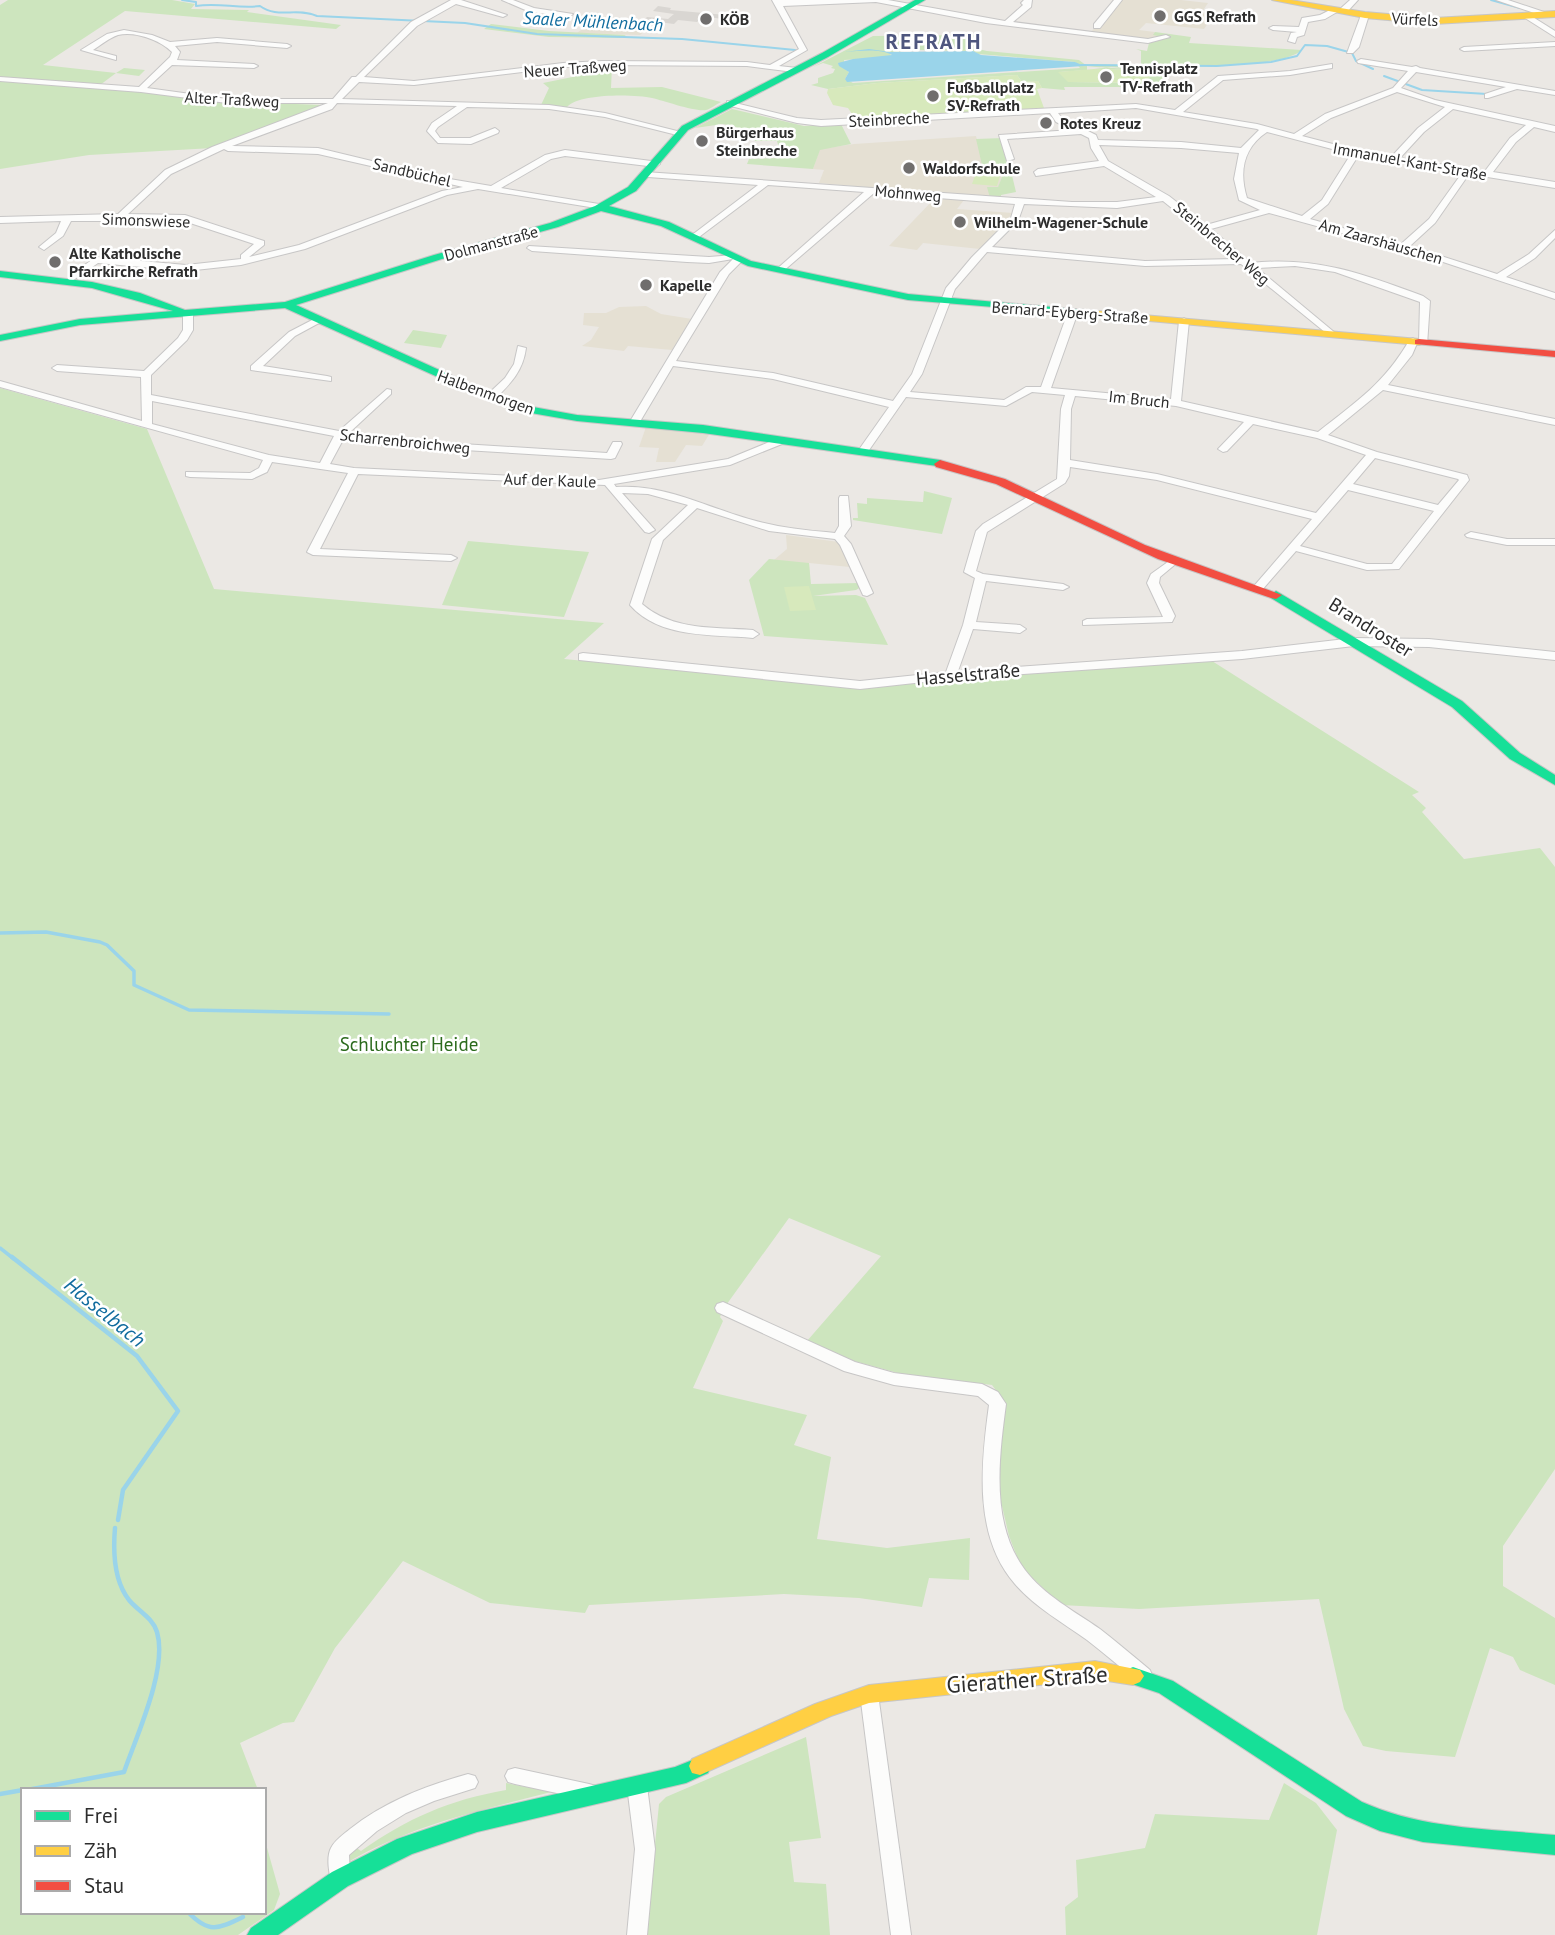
<svg xmlns="http://www.w3.org/2000/svg" width="1555" height="1935" viewBox="0 0 1555 1935" font-family="'PT Sans',sans-serif">
	<style>
		.education { fill: #e5e0d3 }
		.green { fill: #cde5be; fill-rule: evenodd }
		.pitch { fill: #d7e9bc }
		.plaza { fill: #d9d6d2 }
		.water { fill: #9ad4ea }
		.lines { fill: none; stroke-linecap: round; stroke-linejoin: round }
		.stream-far2 { stroke: #9ad4ea; stroke-width: 2 }
		.stream-far1 { stroke: #9ad4ea; stroke-width: 3.5 }
		.stream { stroke: #9ad4ea; stroke-width: 4.5 }
		.street-casing { stroke: #c7c6c6; stroke-width: 2 }
		.fast-casing { stroke: #c7c6c6; stroke-width: 2 }
		.slow-casing { stroke: #c7c6c6; stroke-width: 2 }
		.jam-casing { stroke: #c7c6c6; stroke-width: 2 }
		.street { fill: #fcfcfb; fill-rule: evenodd }
		.fast { fill: #16e098; fill-rule: evenodd }
		.slow { fill: #ffcf43; fill-rule: evenodd }
		.jam { fill: #f24e42; fill-rule: evenodd }
		.poi-dot { fill: #706e6d; stroke: #fff; stroke-width: 2.5 }
		.labels { text-anchor: middle; dominant-baseline: central; stroke-width: 5; stroke-linejoin: round; paint-order: stroke }
		.far-poi-label { font-size: 16px; font-weight: bold; fill: #2d2d2d; stroke: #fff; text-anchor: start }
		.far-street-label { font-size: 16px; fill: #2d2d2d; stroke: #fff }
		.far-water-label { font-size: 18px; font-style: italic; fill: #116c9e; stroke: #fff }
		.street-label { font-size: 19px; fill: #2d2d2d; stroke: #fff }
		.park-label { font-size: 19px; fill: #2c6b1d; stroke: #fff }
		.far-district-label { font-size: 21px; font-weight: bold; letter-spacing: 2px; fill: #4e567e; stroke: #fff }
		.water-label { font-size: 21px; font-style: italic; fill: #116c9e; stroke: #fff }
		.near-street-label { font-size: 23px; fill: #2d2d2d; stroke: #fff }
	</style>
	<rect width="100%" height="100%" fill="#ebe8e4"/>
	<!-- education -->
	<g class="education">
		<path d="M1121,0H1181L1208,3L1202,12L1215,13L1204,29L1146,23L1139,30L1155,32L1154,34L1159,36L1153,39L1090,33Z"/>
		<path d="M600,16L655,22L640,35L577,33Z"/>
		<path d="M976,136L983,165L1006,166L998,188L990,198L819,183L824,170L813,169L820,149L854,144Z"/>
		<path d="M936,197L964,200L957,209L1013,213L980,249L923,243L917,250L889,246Z"/>
		<path d="M646,306L661,314L692,319L672,350L628,346L624,351L582,346L591,340L599,327L583,325L584,313H606L619,307Z"/>
		<path d="M646,427L710,433L702,446L686,445L675,462H656L659,448L639,447Z"/>
		<path d="M786,535L839,542L850,567L809,563L810,577L769,559L774,560L787,549Z"/>
	</g>
	<!-- green -->
	<g class="green">
		<path d="M8,0H172L195,4L191,9L249,10L247,12L341,25L336,29L125,11L43,65L116,73L124,68L145,70L139,76L116,73L100,85L0,78V5Z"/>
		<path d="M491,24L549,31L626,35L621,38L549,37L484,29Z"/>
		<path d="M1155,32L1191,37L1189,43L1302,50C1277,71 1177,64 1141,64V51L1136,49L1147,51L1149,43L1158,36L1153,35Z"/>
		<path d="M975,35L974,48L987,51L1079,60L1087,66L1091,64L1171,66C1159,71 1103,68 1087,66V70L1059,72L1069,82L1149,83L1148,70L1094,69L1111,67L1163,71L1166,78L1152,87H1064L1065,90L1042,88L1038,81L1022,82L1017,75L877,83L828,89L811,85L818,83V78L833,73L835,69L831,68L833,66L823,63L813,67L873,36ZM918,50L973,51L978,54L1075,62L1080,68L853,83L845,79L849,72L845,69L844,60L890,57L891,52Z"/>
		<path d="M599,65H612L611,88L662,87L721,102C716,104 711,109 706,110C695,112 665,101 652,98C635,94 579,93 567,107L541,105L549,88L543,83L587,74L585,66Z"/>
		<path d="M0,80L139,91L209,101L323,105L213,148L89,155L0,169Z"/>
		<path d="M732,109L804,126L841,124L851,144L820,150L813,169L747,164L749,159L782,158L777,141H755L753,131L738,132L736,127L723,124L695,128Z"/>
		<path d="M1003,138L1016,192L1001,195V199L990,198L987,187H998L1006,167L982,165L976,139Z"/>
		<path d="M413,330L447,335L441,348L404,343Z"/>
		<path d="M0,388L147,429L214,589L604,623L564,659L859,687L965,676L1212,661L1419,792L1412,795L1426,808L1422,812L1464,859L1540,848L1555,867V1469L1503,1546V1586L1555,1618V1685L1520,1670L1513,1657L1490,1648L1455,1757L1386,1751L1363,1746L1344,1709L1319,1599L1139,1609L1061,1605L1021,1567L1009,1536L998,1489L999,1453L1006,1404L992,1385L898,1373L854,1361L807,1341L881,1256L789,1218L724,1308L720,1317L723,1321L693,1388L807,1415L794,1445L831,1457L817,1539L887,1548L970,1538L969,1580L929,1578L922,1607L859,1598L784,1594L589,1605L585,1613L490,1603L403,1561L335,1648L294,1722L283,1723L240,1743L258,1790H23V1912H264V1837L280,1894L274,1910L238,1935H0Z"/>
		<path d="M924,491L952,498L942,534L853,520V518H858L857,503L867,504V498L923,502Z"/>
		<path d="M468,541L589,552L564,617L442,605Z"/>
		<path d="M769,559L809,563L811,584L860,583L861,587L856,590L813,596L856,595L865,598L888,645L764,636L749,580Z"/>
		<path d="M806,1737L821,1838L789,1842L794,1882L826,1884L830,1935H646L659,1804L666,1797Z"/>
		<path d="M506,1783L551,1792C481,1810 412,1825 348,1862L345,1850L352,1845L361,1851C408,1818 449,1800 506,1790Z"/>
		<path d="M1284,1783L1316,1803L1337,1830L1317,1935H1066L1065,1907L1078,1897L1076,1860L1145,1848L1155,1814L1269,1820Z"/>
	</g>
	<!-- pitch -->
	<g class="pitch">
		<path d="M1094,69L1148,70L1150,83L1068,82L1058,72Z"/>
		<path d="M1017,75L1022,82L1038,81L1042,88L1037,89L1044,108L856,120L848,108L833,105L827,93L828,89L877,83Z"/>
		<path d="M979,165L1003,167L997,186L972,184Z"/>
		<path d="M809,586L816,610L790,611L784,587Z"/>
	</g>
	<!-- plaza -->
	<path class="plaza" d="M658,6L671,8L670,10L726,15L722,19L703,16L697,22L678,20L674,24L644,20L647,17L668,19L674,14L653,11Z"/>
	<!-- water -->
	<path class="water" d="M869,49L890,52L973,51L981,55L1075,62L1084,66L847,82L845,79L849,72L839,66L838,63L853,59L892,55C879,48 861,51 844,52Z"/>
	<g class="lines">
		<!-- stream-far2 -->
		<g class="stream-far2">
			<path d="M182,0L196,2V6C218,2 238,9 260,6C278,19 296,7 317,16L465,23L537,34L682,39L795,50"/>
			<path d="M1491,0L1520,8"/>
			<path d="M1081,65L1217,66L1271,62L1297,56L1305,45L1327,46L1352,53L1356,61L1373,69"/>
			<path d="M1384,76L1422,90L1487,94"/>
		</g>
		<!-- stream-far1 -->
		<g class="stream-far1">
			<path d="M0,933L46,932L100,942L107,945L134,971V985L189,1010L389,1014"/>
			<path d="M0,1248L14,1259"/>
		</g>
		<!-- stream -->
		<g class="stream">
			<path d="M12,1257L137,1356L178,1411L123,1490L118,1520"/>
			<path d="M27,1790L124,1772C136,1737 168,1669 157,1632C153,1618 138,1611 129,1600C114,1581 113,1551 115,1528"/>
			<path d="M0,1794L23,1790"/>
			<path d="M188,1912C209,1934 218,1929 243,1917"/>
		</g>
		<!-- street casing -->
		<g class="street-casing">
			<g id="street">
				<path d="M451,0H461L507,15L503,17L456,4L417,26L364,77L414,81L563,63L602,61L747,62L770,65L799,49L772,0H888L1005,21L1023,5L1021,3L1024,0H1032L1031,7L1013,22L1148,39L1166,35L1170,37L1148,43L986,23L876,2L783,6L807,50L779,66L797,68V72H794L747,66L602,65L563,67L414,85L359,82L342,99L549,105L605,113L681,132V136L605,117L549,109L467,107L438,127L435,131L440,138H470L495,128L499,131L498,133L471,144L438,143L427,131L432,123L457,106L337,103L332,109L232,146L318,148L438,177L491,186L545,155L565,150L659,162L660,164L656,167L565,156L551,159L501,188L599,204L603,207L602,209L478,189L447,195L305,249L241,265L186,271L98,263L72,281L69,280V276L96,257L186,265L241,259V255L254,244L184,221H71L63,236L44,250L39,247L56,233L61,221L0,223V217L118,214L165,170L212,147L328,103H227L141,92L0,81V77L139,87L170,57L172,52C160,40 135,31 118,35C109,38 101,45 93,50L116,56V60L81,50L107,34L124,30L152,35L170,42L217,38L287,44L291,46L287,48L217,42L175,46L180,52L177,60L254,64L258,66L254,68L172,65L147,88L227,99H333L352,77H356L411,22ZM224,149L228,151L318,154L463,187L442,191L299,245L249,257L264,245V241L185,215L128,214L171,174Z"/>
				<path d="M502,0H513L534,8L573,14L560,24L556,22L563,16L530,12Z"/>
				<path d="M1114,0H1122L1100,28H1094V24Z"/>
				<path d="M1350,0H1358L1346,13H1340V9Z"/>
				<path d="M1496,0H1508L1550,14L1543,16Z"/>
				<path d="M1334,8L1338,10L1337,12L1325,19L1308,22L1304,35L1297,37L1295,43L1288,41L1291,33L1297,32L1273,30L1269,28L1273,26L1299,27L1302,18L1320,15Z"/>
				<path d="M1365,13L1369,15L1359,47L1353,53H1347L1361,15Z"/>
				<path d="M1528,14L1555,31V37L1525,18L1524,16Z"/>
				<path d="M1555,42V46L1464,51L1460,49L1464,47Z"/>
				<path d="M1361,59L1412,67L1416,66L1420,68L1555,91V95L1517,89L1488,98H1485V94L1506,87L1416,72L1401,88L1435,100L1555,126V132L1534,127L1516,142L1493,172L1555,182V188L1469,174L1435,223L1410,246L1497,274L1529,254L1555,230V238L1535,258L1506,277L1555,293V299L1422,255L1269,213L1211,229L1251,263C1316,256 1364,274 1423,296L1430,301L1427,345L1419,343L1420,302L1335,272L1295,266L1257,268L1334,332V336L1331,337L1241,264L1145,266L987,252L955,289L922,374L910,392L1004,400L1026,387H1041L1068,312L1073,309L1078,312L1051,388L1171,399L1179,321L1184,318L1189,321L1181,401L1318,432C1357,401 1385,383 1410,339L1413,338L1418,341L1412,355L1388,385L1555,419V425L1383,390L1328,435L1377,452L1467,475L1469,480L1399,569L1367,570L1296,551L1262,590L1258,591L1252,588L1254,586L1312,519L1157,480L1070,467L1069,476L1065,483L987,532L976,571L983,574L1063,584L1069,587L1063,590L986,581L976,622L1020,625L1026,629L1020,633L973,629L958,671L1242,651L1354,638L1429,639L1555,652V660L1429,647L1354,646L1242,659L951,679L860,689L579,660V654L583,653L860,681L946,672L963,625L975,578L964,572L976,531L983,524L1057,479L1061,409L1065,395L1032,392L1006,406L906,397L867,453L863,454L858,451L889,407L773,379L673,366L638,425H630L629,423L720,272L733,259L709,263L687,262L532,251L527,248L529,246L709,257L734,255L735,258L743,260L729,274L676,361L773,373L893,401L912,374L946,288L972,257L1011,218L1015,204L874,193L781,273L776,270L778,268L864,192L768,185L695,240L690,237L692,235L758,185L648,177L644,174L645,172L1072,202H1117L1156,197L1104,166L1036,176L1034,172L1038,169L1099,161L1091,148L1089,138L1081,134L1007,139L1014,159L1007,161L999,135L1072,130L1056,122L1050,113L821,126L797,123L727,105V101L797,118L821,120L1136,104L1175,110L1218,76L1290,71L1332,64V68L1290,75L1223,80L1183,112L1257,124L1294,134L1325,114L1393,88L1408,71L1358,63L1357,61ZM1397,92L1445,107L1418,128L1392,156L1356,150L1302,136L1331,118ZM1136,108L1257,129L1259,130L1241,148L1181,142L1098,140L1096,135L1062,118L1058,113ZM1453,109L1526,125L1510,138L1485,171L1400,158L1424,132ZM1267,132L1351,154L1322,200L1302,216L1247,198C1239,172 1243,148 1267,132ZM1099,145L1181,148L1239,153L1234,179L1239,200L1260,210L1206,225L1169,196L1108,161ZM1358,156L1462,173L1429,219L1401,244L1310,219L1328,204ZM1163,201L1235,259L1145,261L992,247L1018,221L1024,204L1117,208ZM1075,396L1176,406L1244,422L1218,449L1223,452L1227,451L1253,424L1317,438L1366,455L1316,513L1157,474L1070,460L1071,409ZM1375,458L1458,479L1459,480L1438,505L1353,484ZM1348,490L1434,511L1392,564H1367L1300,546Z"/>
				<path d="M188,310L193,313V330L187,340L151,375V395L339,431L387,389L391,390V394L349,433L382,439L607,453L613,442H621L622,444L615,458L611,459L382,445L344,438L330,464L354,468L599,480L728,459L779,438H787V442L730,465L614,484L616,487C659,484 696,502 736,515C765,525 796,530 826,532L835,533L839,526V498L840,496H848L851,526L844,536L851,544L873,593L867,596L863,595L840,545L835,539L769,531L697,508L663,540L642,604C673,631 715,627 753,630L759,634L753,638C712,634 660,639 630,605L652,539L688,505L648,494L622,493L655,530L649,533L645,532L605,485L358,474L320,549L451,555L457,558L451,561L313,555L307,552L348,473L272,462L267,472L252,479L190,477L186,476V472L250,473L259,468L263,460L0,387V381L142,421L141,377L57,371L52,368L57,365L144,371L178,338L183,330V313ZM152,401L334,436L320,463L269,455L152,424Z"/>
				<path d="M316,318L319,319V323L295,336L263,366L327,376L331,377V381L251,370V366L289,332Z"/>
				<path d="M518,346L526,348C523,371 511,383 495,399H487V395L505,378L514,364Z"/>
				<path d="M1471,532L1507,539H1555V545H1507L1467,537L1465,535Z"/>
				<path d="M1172,559L1178,562L1160,577L1159,583L1175,616L1172,622L1083,625V621L1087,619L1163,617L1147,583L1151,574Z"/>
				<path d="M723,1302L855,1362L894,1373L982,1384L998,1392L1006,1404C999,1457 990,1524 1025,1570C1044,1595 1074,1611 1100,1629C1117,1642 1133,1656 1150,1670L1152,1675L1150,1680L1143,1683L1136,1680C1120,1667 1104,1653 1087,1640C1062,1622 1035,1607 1015,1584C973,1536 981,1464 989,1405L978,1396L894,1385L844,1371L717,1312L715,1308L717,1304Z"/>
				<path d="M869,1686L876,1688L878,1694L911,1935H891L860,1694L862,1688Z"/>
				<path d="M515,1768L589,1784L596,1786L599,1792L596,1798L589,1800L515,1784L508,1782L505,1776L508,1770Z"/>
				<path d="M468,1774L475,1776L478,1782L475,1788L434,1801L406,1813L377,1831L349,1855L350,1879L347,1885L340,1888L333,1885C329,1876 326,1857 331,1848C334,1841 344,1834 350,1829C386,1801 425,1786 468,1774Z"/>
				<path d="M637,1778L644,1780L647,1786L655,1849L647,1935H627L635,1849L627,1786L630,1780Z"/>
			</g>
		</g>
		<!-- fast casing -->
		<g class="fast-casing">
			<g id="fast">
				<path d="M915,0H925L828,57L688,130L636,191L609,206L669,222L751,261L908,294L1086,310L1090,311V315L908,300L748,266L661,226L601,211L558,227L442,259L296,305L479,388L533,407L577,415L703,425L940,460L946,464L944,467L703,433L577,421L531,413L471,392L285,308L80,325L0,341V335L80,319L173,311L92,288L0,277V271L92,282L140,293L185,310L285,302L434,255L550,223L595,206L628,187L682,126L822,53Z"/>
				<path d="M1276,591L1462,701L1520,753L1555,775V785L1510,759L1452,707L1271,598L1270,595Z"/>
				<path d="M1133,1667L1173,1681L1362,1802C1422,1829 1490,1829 1555,1835V1855L1423,1842L1380,1831L1346,1816L1159,1693L1126,1682L1122,1676L1126,1670Z"/>
				<path d="M700,1757L708,1759L711,1766L708,1773L686,1783L477,1832L412,1854L348,1886L278,1935H247L251,1928L332,1872L397,1839L477,1812L675,1767Z"/>
			</g>
		</g>
		<!-- slow casing -->
		<g class="slow-casing">
			<g id="slow">
				<path d="M1272,0H1291L1365,12L1434,18L1555,11V17L1434,24L1365,18Z"/>
				<path d="M1086,310L1419,339L1425,342L1419,345L1082,315V311Z"/>
				<path d="M1095,1661L1140,1670L1144,1676L1140,1682L1133,1685L1095,1679L869,1703L831,1716L700,1775L692,1773L689,1766L692,1759L815,1704L869,1685Z"/>
			</g>
		</g>
		<!-- jam casing -->
		<g class="jam-casing">
			<g id="jam">
				<path d="M1419,339L1555,351V357L1415,344V340Z"/>
				<path d="M940,460L1005,479L1145,545L1282,595L1276,599L1271,598L1158,559L996,484L936,467L934,464Z"/>
			</g>
		</g>
		<!-- street -->
		<use href="#street" class="street"/>
		<!-- fast -->
		<use href="#fast" class="fast"/>
		<!-- slow -->
		<use href="#slow" class="slow"/>
		<!-- jam -->
		<use href="#jam" class="jam"/>
	</g>
	<!-- markers -->
	<g class="poi-dot">
		<circle cx="1160" cy="16" r="7"/>
		<circle cx="706" cy="19" r="7"/>
		<circle cx="1106" cy="77" r="7"/>
		<circle cx="933" cy="96" r="7"/>
		<circle cx="1046" cy="123" r="7"/>
		<circle cx="702" cy="141" r="7"/>
		<circle cx="909" cy="168" r="7"/>
		<circle cx="960" cy="222" r="7"/>
		<circle cx="55" cy="262" r="7"/>
		<circle cx="646" cy="285" r="7"/>
	</g>
	<g class="labels">
		<!-- far-poi labels -->
		<g class="far-poi-label">
			<text x="1174" y="16">GGS Refrath</text>
			<text x="720" y="19">KÖB</text>
			<text x="1120" y="68">Tennisplatz<tspan x="1120" dy="18">TV-Refrath</tspan></text>
			<text x="947" y="87">Fußballplatz<tspan x="947" dy="18">SV-Refrath</tspan></text>
			<text x="1060" y="123">Rotes Kreuz</text>
			<text x="716" y="132">Bürgerhaus<tspan x="716" dy="18">Steinbreche</tspan></text>
			<text x="923" y="168">Waldorfschule</text>
			<text x="974" y="222">Wilhelm-Wagener-Schule</text>
			<text x="69" y="253">Alte Katholische<tspan x="69" dy="18">Pfarrkirche Refrath</tspan></text>
			<text x="660" y="285">Kapelle</text>
		</g>
		<!-- far-street labels -->
		<g class="far-street-label">
			<text transform="translate(1415 19) rotate(3)">Vürfels</text>
			<text transform="translate(575 68) rotate(-4)">Neuer Traßweg</text>
			<text transform="translate(232 99) rotate(3)">Alter Traßweg</text>
			<text transform="translate(889 119) rotate(-3)">Steinbreche</text>
			<text transform="translate(1410 161) rotate(10)">Immanuel-Kant-Straße</text>
			<text transform="translate(412 172) rotate(13)">Sandbüchel</text>
			<text transform="translate(908 193) rotate(5)">Mohnweg</text>
			<text transform="translate(146 220) rotate(2)">Simonswiese</text>
			<text transform="translate(1381 241) rotate(16)">Am Zaarshäuschen</text>
			<text transform="translate(491 243) rotate(-15)">Dolmanstraße</text>
			<text transform="translate(1222 243) rotate(40)">Steinbrecher Weg</text>
			<text transform="translate(1070 312) rotate(4)">Bernard-Eyberg-Straße</text>
			<text transform="translate(486 392) rotate(20)">Halbenmorgen</text>
			<text transform="translate(1139 399) rotate(6)">Im Bruch</text>
			<text transform="translate(405 441) rotate(6)">Scharrenbroichweg</text>
			<text transform="translate(550 480) rotate(2)">Auf der Kaule</text>
		</g>
		<!-- far-water labels -->
		<g class="far-water-label">
			<text transform="translate(593 21) rotate(3)">Saaler Mühlenbach</text>
		</g>
		<!-- street labels -->
		<g class="street-label">
			<text transform="translate(1371 627) rotate(32)">Brandroster</text>
			<text transform="translate(968 674) rotate(-5)">Hasselstraße</text>
		</g>
		<!-- park labels -->
		<g class="park-label">
			<text x="409" y="1044">Schluchter Heide</text>
		</g>
		<!-- far-district labels -->
		<g class="far-district-label">
			<text x="934" y="41">REFRATH</text>
		</g>
		<!-- water labels -->
		<g class="water-label">
			<text transform="translate(105 1312) rotate(39)">Hasselbach</text>
		</g>
		<!-- near-street labels -->
		<g class="near-street-label">
			<text transform="translate(1027 1679) rotate(-4)">Gierather Straße</text>
		</g>
	</g>
	<!-- legend -->
	<rect x="21" y="1788" width="245" height="126" fill="#ffffff" stroke="#ababab" stroke-width="2"/>
	<rect x="35" y="1811" width="35" height="10" fill="#16e098" stroke="#ababab" stroke-width="2"/>
	<text x="84" y="1823" font-size="21" fill="#2d2d2d">Frei</text>
	<rect x="35" y="1846" width="35" height="10" fill="#ffcf43" stroke="#ababab" stroke-width="2"/>
	<text x="84" y="1858" font-size="21" fill="#2d2d2d">Zäh</text>
	<rect x="35" y="1881" width="35" height="10" fill="#f24e42" stroke="#ababab" stroke-width="2"/>
	<text x="84" y="1893" font-size="21" fill="#2d2d2d">Stau</text>
</svg>
